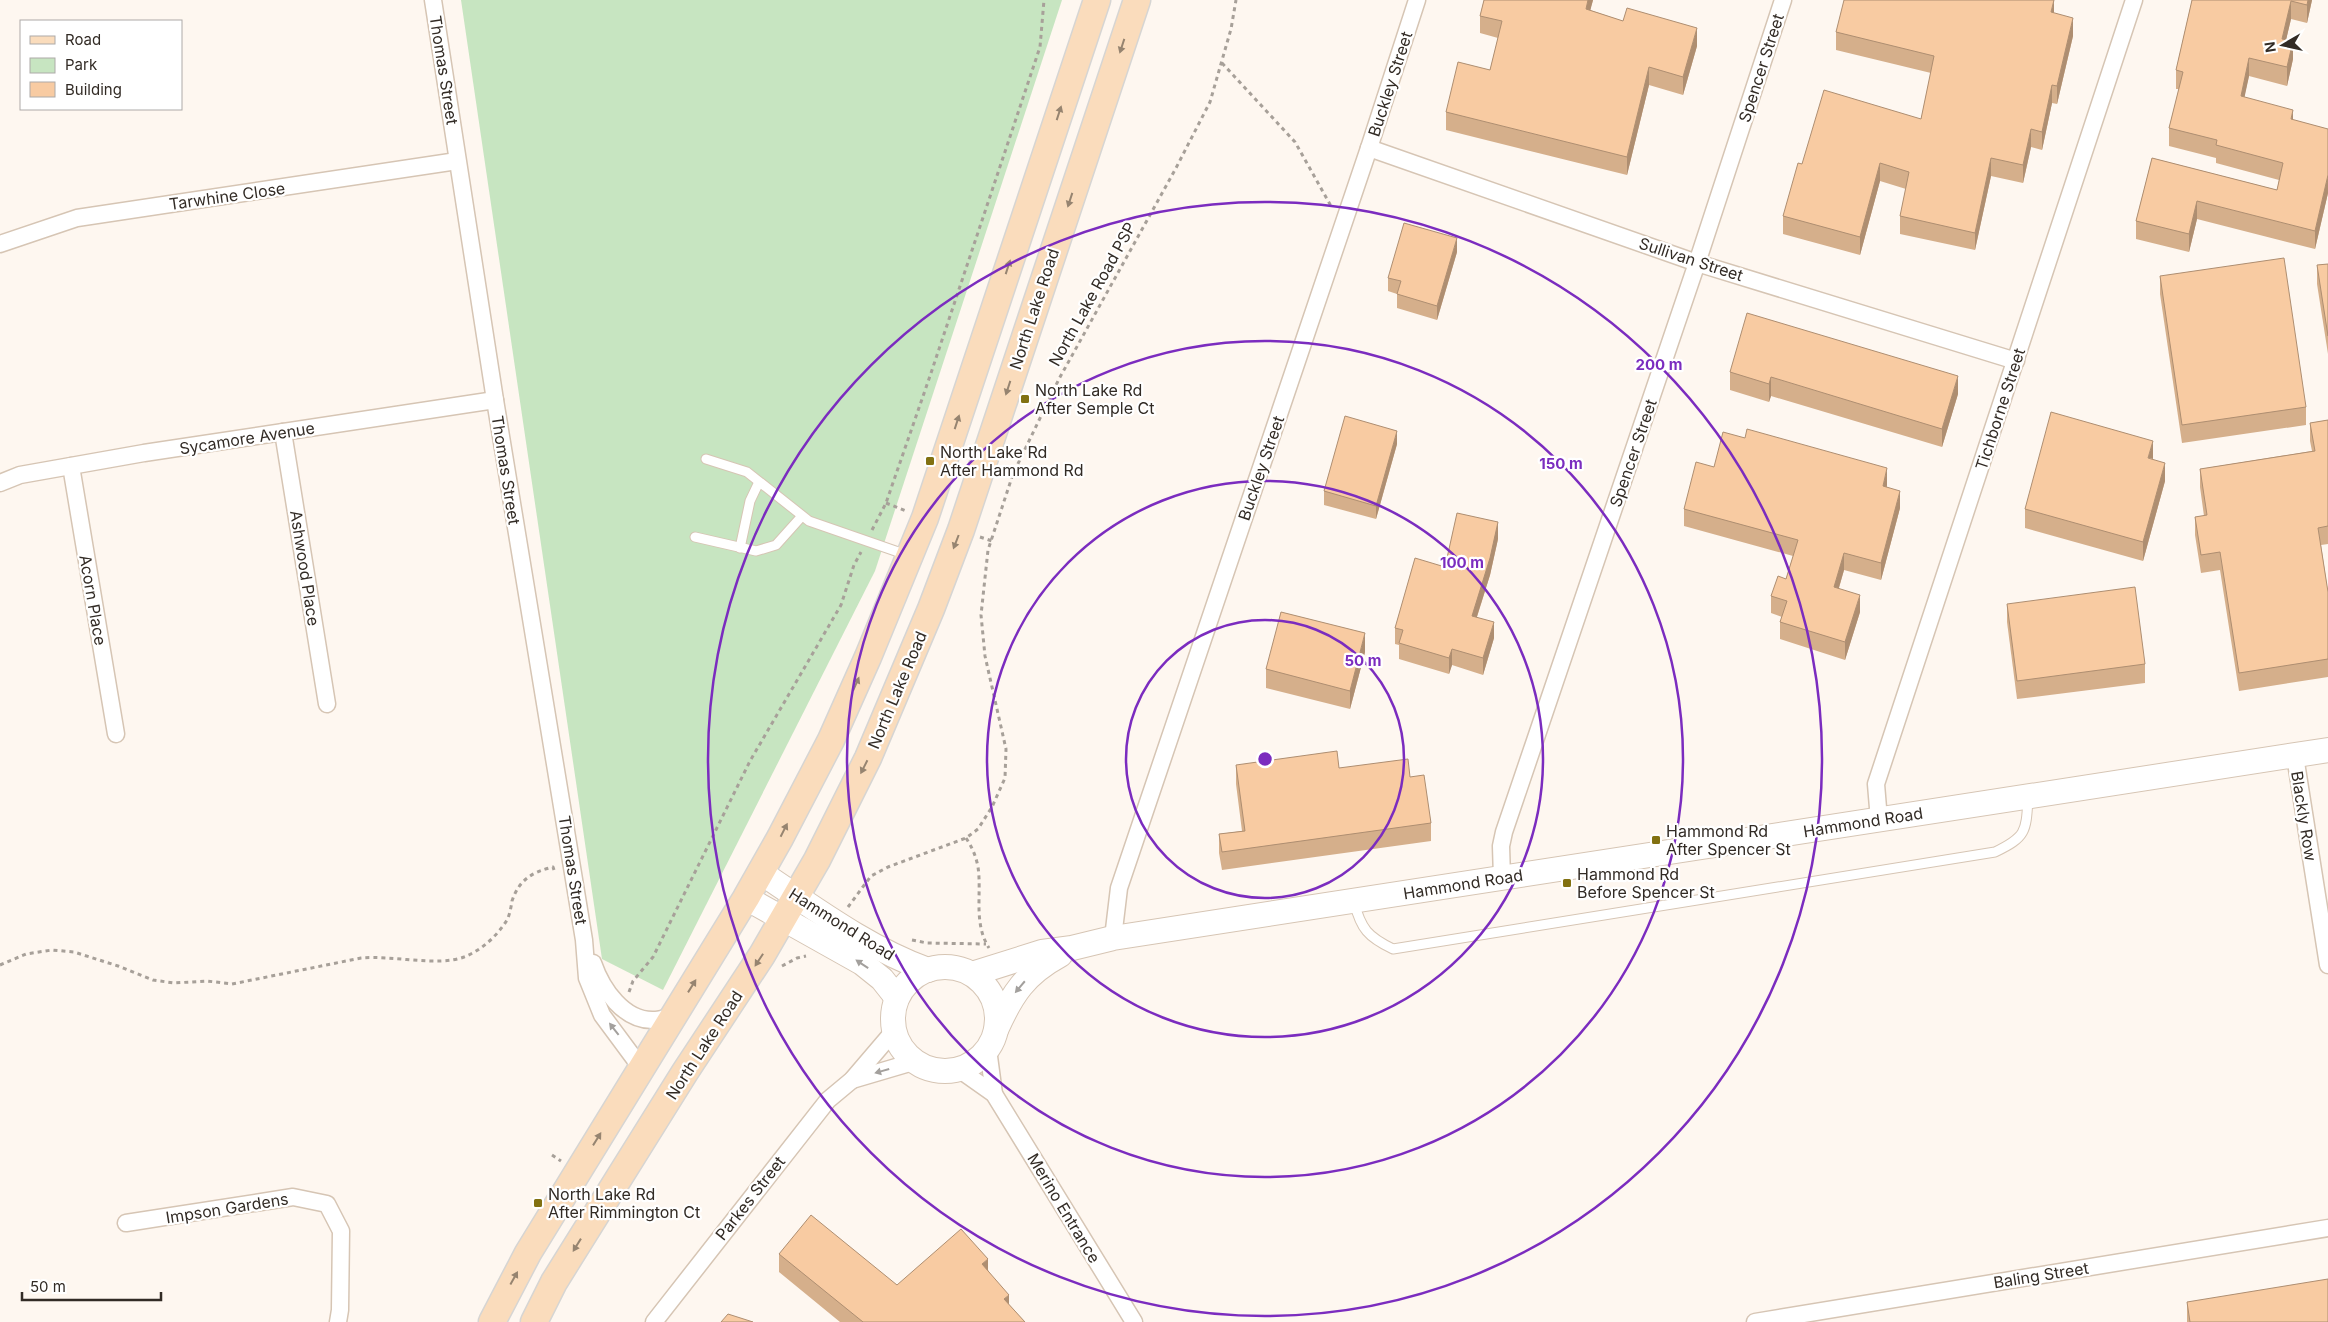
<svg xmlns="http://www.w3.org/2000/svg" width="2328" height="1322" viewBox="0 0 2328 1322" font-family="Inter,sans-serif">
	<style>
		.green { fill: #c7e5c1 }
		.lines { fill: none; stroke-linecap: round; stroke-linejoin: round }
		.service-casing { stroke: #d6c5b4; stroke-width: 11 }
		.minor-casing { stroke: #d6c5b4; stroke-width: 19 }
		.secondary-casing { stroke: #d6c5b4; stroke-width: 26 }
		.primary-casing { stroke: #d6d5d3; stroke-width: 29 }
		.path { stroke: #a7a099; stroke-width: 3; stroke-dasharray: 4 4; stroke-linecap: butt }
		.service { stroke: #fff; stroke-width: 9 }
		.minor { stroke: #fff; stroke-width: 16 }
		.secondary { stroke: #fff; stroke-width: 24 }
		.primary { stroke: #fadcbc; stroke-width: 26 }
		.wall { fill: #d5af8b }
		.shaded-wall { fill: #ae8e71 }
		.building { fill: #f8cba2; stroke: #ae8e71 }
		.oneway { fill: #968470 }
		.oneway2 { fill: #a3a09d }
		.ring { fill: none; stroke: #7b2cbf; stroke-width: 2.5 }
		.poi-dot { fill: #827111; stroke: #fff; stroke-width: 2 }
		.labels { text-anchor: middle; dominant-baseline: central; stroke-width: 4.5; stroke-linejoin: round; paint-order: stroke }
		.street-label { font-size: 16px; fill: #322b25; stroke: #fff }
		.poi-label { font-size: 16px; fill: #322b25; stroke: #fff; text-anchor: start }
		.centre { fill: #7b2cbf; stroke: #fff; stroke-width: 2.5 }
		.ring-label { font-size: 15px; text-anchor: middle; font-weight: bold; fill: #7b2cbf; stroke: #fff; stroke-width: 4.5; stroke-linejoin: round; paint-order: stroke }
	</style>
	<rect width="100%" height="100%" fill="#fef7f0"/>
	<!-- green -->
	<path class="green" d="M461,0H1062L875,571L663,990L602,959Z"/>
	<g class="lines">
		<!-- service casing -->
		<g class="service-casing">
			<g id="service">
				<path d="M706,459L747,472L809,521L907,555"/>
				<path d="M695,537L756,551L776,545L802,516"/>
				<path d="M740,548L750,501L759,482"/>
				<path d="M1354,902C1361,929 1368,937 1393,949L1995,852C2026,837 2026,832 2028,799"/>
			</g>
		</g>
		<!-- minor casing -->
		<g class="minor-casing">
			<g id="minor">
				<path d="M433,0L495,400L584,940L587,978L602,1015L642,1069"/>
				<path d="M1369,148L1697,263L2016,361"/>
				<path d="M0,244L77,218L457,161"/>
				<path d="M283,432L327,704"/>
				<path d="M71,466L116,734"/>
				<path d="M0,483L20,475L144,453L495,400"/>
				<path d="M2295,756L2328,965"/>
				<path d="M1879,820L1876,784L2134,0"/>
				<path d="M1502,878L1501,846L1504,832L1697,263L1783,0"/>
				<path d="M1113,938L1119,888L1369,148L1417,0"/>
				<path d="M593,963C602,989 624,1022 655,1020C661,1020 668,1017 674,1015"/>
				<path d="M988,1049L994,1094"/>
				<path d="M960,1070L994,1094L1134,1322"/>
				<path d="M852,1080L913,1062"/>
				<path d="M126,1223L293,1197L327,1204L341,1231L340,1310L338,1322"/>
				<path d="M654,1322L828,1100L852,1080L893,1032"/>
				<path d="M1755,1322L2328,1228"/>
			</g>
		</g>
		<!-- secondary casing -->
		<g class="secondary-casing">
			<g id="secondary">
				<path d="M760,872C814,908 867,948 928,970"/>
				<path d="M746,898L862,963L882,979L897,998"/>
				<circle cx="945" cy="1019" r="52"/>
				<path d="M972,974L1042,952L1072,948L1113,938L2328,750"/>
				<path d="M996,1030C1012,994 1025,974 1060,955"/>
			</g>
		</g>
		<!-- primary casing -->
		<g class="primary-casing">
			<g id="primary">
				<path d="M492,1322L528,1253L746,898L780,838L831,740L868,657L925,518L1097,0"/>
				<path d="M534,1322L554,1282L685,1072L762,955L817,860L868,758L931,609L961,530L1137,0"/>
			</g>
		</g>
		<!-- path -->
		<g class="path">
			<path d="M1222,63L1295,142L1331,206"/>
			<path d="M886,503L906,511"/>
			<path d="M872,530L886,503L930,376L1040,47L1044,0"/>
			<path d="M980,537L992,541"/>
			<path d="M966,838C972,847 976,856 978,867C982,893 973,923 989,948"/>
			<path d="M848,907L871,876L888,867L966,838L978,829L992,807L1005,778L1006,749L985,656L981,615L988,550L1013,474L1059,379L1176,168L1210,102L1231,29L1236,0"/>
			<path d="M912,940L927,943L986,944"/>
			<path d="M0,965L26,954L52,950L74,952L118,966L153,980L174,983L207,981L232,984L361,958C392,955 437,967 464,957C482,950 497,936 507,920C510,914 511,907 512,901C519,880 532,872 553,867L554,870"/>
			<path d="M782,966L797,958L806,956"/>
			<path d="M629,992L633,981L653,957L750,761L841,605L854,565L861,552"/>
			<path d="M552,1155L561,1161"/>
		</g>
		<!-- service -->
		<use href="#service" class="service"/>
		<!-- minor -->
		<use href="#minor" class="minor"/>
		<!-- secondary -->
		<use href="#secondary" class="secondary"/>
		<!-- primary -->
		<use href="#primary" class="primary"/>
	</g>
	<!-- wall -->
	<g class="wall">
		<path d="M1484,0H1593L1590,10L1697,46L1683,95L1649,85L1627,175L1446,130V112L1490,70L1498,38L1480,33V16Z"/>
		<path d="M2192,0H2312L2307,23L2291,19L2286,40L2293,59L2287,86L2249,76L2244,97L2293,120L2328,129V193L2315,249L2197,219L2189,252L2136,239V221L2152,158L2277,190L2279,180L2216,163V158L2169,146V128L2179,89H2176V70Z"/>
		<path d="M2054,13L2073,36L2057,104L2052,103L2042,150L2031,147L2023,183L1991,176L1975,250L1900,234V216L1906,189L1880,181L1860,255L1783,234V216L1802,164L1921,119L1931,73L1836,50V32Z"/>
		<path d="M1457,252L1437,320L1397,308V294L1388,291V278Z"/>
		<path d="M2328,264V354L2317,284V265Z"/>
		<path d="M2160,276L2306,407V425L2182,443L2160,294Z"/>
		<path d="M1730,372L1958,394L1942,447L1771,396L1769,402L1730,390Z"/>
		<path d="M2328,420V544L2321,545L2328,592V677L2239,691L2220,570L2201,573L2195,535V517L2204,516L2200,487V469L2312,451L2310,441V423Z"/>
		<path d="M1397,444L1376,519L1324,505V491Z"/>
		<path d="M2153,459L2165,481L2143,561L2025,528V509Z"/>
		<path d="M1714,467L1887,485V487L1900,508L1881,580L1844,570L1839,588L1860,612L1845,660L1780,639V622L1782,617L1771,613V596L1786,579L1793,556L1684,526V509Z"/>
		<path d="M1498,539L1490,575L1477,617L1494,638L1483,675L1452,665L1449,674L1399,659V645L1395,644V628L1445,567Z"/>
		<path d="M2007,604L2145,664V683L2017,699L2007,622Z"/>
		<path d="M1365,652L1350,709L1266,688V669Z"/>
		<path d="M1236,765L1339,768L1410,777L1431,823V841L1222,870L1219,853V834L1242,831L1236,784Z"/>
		<path d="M779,1254L897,1285L988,1270L1009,1305L1025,1322H840L779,1272Z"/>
		<path d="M2187,1302L2328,1322H2187Z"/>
	</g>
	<!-- shaded-wall -->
	<g class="shaded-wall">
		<path d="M1588,0H1593L1586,27V9Z"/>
		<path d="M2054,0V18L2051,12Z"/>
		<path d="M2308,0H2312L2307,23V5Z"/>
		<path d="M2291,1V19L2282,57V39Z"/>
		<path d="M2073,18V36L2057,104V86Z"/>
		<path d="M1697,28V46L1683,95V77Z"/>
		<path d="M2293,41V59L2287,86V67Z"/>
		<path d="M2249,58V76L2241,114V96Z"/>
		<path d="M1649,67V85L1627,175V157Z"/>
		<path d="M2052,85V103L2042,150V132Z"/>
		<path d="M2293,110V128L2291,119Z"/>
		<path d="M2031,129V147L2023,183V165Z"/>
		<path d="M1991,158V176L1975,250V233Z"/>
		<path d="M1880,163V181L1860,255V237Z"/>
		<path d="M2328,175V193L2315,249V231Z"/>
		<path d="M2197,201V219L2189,252V234Z"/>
		<path d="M1457,238V252L1437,320V306Z"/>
		<path d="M1958,376V394L1942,447V429Z"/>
		<path d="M1771,377V396L1769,402V384Z"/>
		<path d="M1397,431V444L1376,519V506Z"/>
		<path d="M2153,441V459L2148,458Z"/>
		<path d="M2165,463V481L2143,561V542Z"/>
		<path d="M1887,468V485L1883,503V486Z"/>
		<path d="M1900,491V508L1881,580V563Z"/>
		<path d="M1498,522V539L1490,575L1472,632V616Z"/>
		<path d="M1844,553V570L1834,604V587Z"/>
		<path d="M1860,595V612L1845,660V642Z"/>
		<path d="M1494,622V638L1483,675V658Z"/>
		<path d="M1365,633V652L1350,709V691Z"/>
		<path d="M1452,649V665L1449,674V658Z"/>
		<path d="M988,1259V1277L982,1264Z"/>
		<path d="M1009,1295V1313L1004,1299Z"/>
	</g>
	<!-- building -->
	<g class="building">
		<path d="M1484,0H1588L1586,9L1623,21L1627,8L1697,28L1683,77L1649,67L1627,157L1446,112L1458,62L1490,70L1502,21L1480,16Z"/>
		<path d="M1844,0H2054L2051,12L2073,18L2057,86L2052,85L2042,132L2031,129L2023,165L1991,158L1975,233L1900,216L1909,172L1880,163L1860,237L1783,216L1798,163L1802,164L1824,90L1921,119L1934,56L1836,32Z"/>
		<path d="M2192,0H2308L2307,5L2291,1L2282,39L2293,41L2287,67L2249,58L2241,96L2293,110L2291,119L2328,129V175L2315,231L2197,201L2189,234L2136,221L2152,158L2277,190L2283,163L2216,145L2217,140L2169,128L2183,72L2176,70Z"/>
		<path d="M1404,223L1457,238L1437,306L1397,294L1401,281L1388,278Z"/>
		<path d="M2284,258L2306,407L2182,425L2160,276Z"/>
		<path d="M2328,264V336L2317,265Z"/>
		<path d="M1747,313L1958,376L1942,429L1771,377L1769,384L1730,372Z"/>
		<path d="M2051,412L2153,441L2148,458L2165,463L2143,542L2025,509Z"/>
		<path d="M1345,416L1397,431L1376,506L1324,491Z"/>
		<path d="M2328,420V526L2318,528L2328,592V659L2239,673L2220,552L2201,555L2195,517L2207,515L2200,469L2315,451L2310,423Z"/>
		<path d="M1747,429L1887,468L1883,486L1900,491L1881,563L1844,553L1834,587L1860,595L1845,642L1780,622L1787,601L1771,596L1778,576L1786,579L1798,540L1684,509L1696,462L1714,467L1723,432L1745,438Z"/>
		<path d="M1457,513L1498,522L1490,558L1472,616L1494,622L1483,658L1452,649L1449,658L1399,643L1403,630L1395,628L1415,558L1445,567Z"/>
		<path d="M2135,587L2145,664L2017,681L2007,604Z"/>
		<path d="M1281,612L1365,633L1350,691L1266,669Z"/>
		<path d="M1337,751L1339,768L1408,759L1410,777L1424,775L1431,823L1222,852L1219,834L1245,831L1236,765Z"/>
		<path d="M811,1215L897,1285L961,1229L988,1259L982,1264L1009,1295L1004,1299L1025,1322H863L779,1254Z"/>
		<path d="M2328,1279V1322H2190L2187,1302Z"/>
		<path d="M728,1314L753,1322H721Z"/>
	</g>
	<!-- one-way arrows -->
	<defs><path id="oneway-solid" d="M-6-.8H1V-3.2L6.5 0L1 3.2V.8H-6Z" transform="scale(1.25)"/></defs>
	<g class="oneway">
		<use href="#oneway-solid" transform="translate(1122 46) rotate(108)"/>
		<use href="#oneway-solid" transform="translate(1059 113) rotate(-72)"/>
		<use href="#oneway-solid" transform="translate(1070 200) rotate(108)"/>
		<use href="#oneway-solid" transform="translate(1008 267) rotate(-72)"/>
		<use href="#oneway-solid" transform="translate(1008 388) rotate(108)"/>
		<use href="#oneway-solid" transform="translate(957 422) rotate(-72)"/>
		<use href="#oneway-solid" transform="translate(956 542) rotate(111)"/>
		<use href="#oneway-solid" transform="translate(856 684) rotate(-66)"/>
		<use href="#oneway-solid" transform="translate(864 767) rotate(117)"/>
		<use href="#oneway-solid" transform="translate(784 830) rotate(-63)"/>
		<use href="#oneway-solid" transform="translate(759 960) rotate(123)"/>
		<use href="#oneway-solid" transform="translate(692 986) rotate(-58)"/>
		<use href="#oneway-solid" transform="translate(597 1139) rotate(-58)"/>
		<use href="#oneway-solid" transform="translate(577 1245) rotate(122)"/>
		<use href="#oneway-solid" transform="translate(514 1278) rotate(-61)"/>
	</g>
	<g class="oneway2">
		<use href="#oneway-solid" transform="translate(862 964) rotate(-146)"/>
		<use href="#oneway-solid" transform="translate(1020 987) rotate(130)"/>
		<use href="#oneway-solid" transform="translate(614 1029) rotate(-128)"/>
		<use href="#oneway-solid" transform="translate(882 1071) rotate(164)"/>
	</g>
	<!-- distance rings -->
	<g class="ring">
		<circle cx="1265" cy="759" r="139"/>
		<circle cx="1265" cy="759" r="278"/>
		<circle cx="1265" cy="759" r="418"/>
		<circle cx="1265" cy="759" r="557"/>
	</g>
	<!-- markers -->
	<g class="poi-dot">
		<rect x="1020" y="394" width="10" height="10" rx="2.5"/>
		<rect x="925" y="456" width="10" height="10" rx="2.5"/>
		<rect x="1651" y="835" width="10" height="10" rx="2.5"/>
		<rect x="1562" y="878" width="10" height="10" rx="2.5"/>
		<rect x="533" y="1198" width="10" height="10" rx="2.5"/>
	</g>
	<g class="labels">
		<!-- street labels -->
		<g class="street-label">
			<text transform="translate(1761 68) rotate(-72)">Spencer Street</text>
			<text transform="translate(444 70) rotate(81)">Thomas Street</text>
			<text transform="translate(1390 84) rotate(-72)">Buckley Street</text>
			<text transform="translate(227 196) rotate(-8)">Tarwhine Close</text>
			<text transform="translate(1691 259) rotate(18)">Sullivan Street</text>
			<text transform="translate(1092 294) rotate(-61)">North Lake Road PSP</text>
			<text transform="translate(1034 309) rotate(-72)">North Lake Road</text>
			<text transform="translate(2000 409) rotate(-72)">Tichborne Street</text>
			<text transform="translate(247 438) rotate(-9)">Sycamore Avenue</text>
			<text transform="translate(1633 453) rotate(-71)">Spencer Street</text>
			<text transform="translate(1261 468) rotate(-71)">Buckley Street</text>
			<text transform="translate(506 470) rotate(81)">Thomas Street</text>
			<text transform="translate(305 568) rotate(81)">Ashwood Place</text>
			<text transform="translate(93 600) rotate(80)">Acorn Place</text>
			<text transform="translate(897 690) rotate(-67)">North Lake Road</text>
			<text transform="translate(2304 816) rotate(81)">Blackly Row</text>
			<text transform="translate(1863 822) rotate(-9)">Hammond Road</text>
			<text transform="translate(573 870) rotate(81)">Thomas Street</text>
			<text transform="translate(1463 884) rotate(-9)">Hammond Road</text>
			<text transform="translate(842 924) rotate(32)">Hammond Road</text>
			<text transform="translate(704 1045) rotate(-57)">North Lake Road</text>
			<text transform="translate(750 1198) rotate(-52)">Parkes Street</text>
			<text transform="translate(227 1208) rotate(-9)">Impson Gardens</text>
			<text transform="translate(1064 1208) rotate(59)">Merino Entrance</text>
			<text transform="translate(2041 1275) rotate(-9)">Baling Street</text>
		</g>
		<!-- poi labels -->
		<g class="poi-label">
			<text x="1035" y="390">North Lake Rd<tspan x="1035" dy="18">After Semple Ct</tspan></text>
			<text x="940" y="452">North Lake Rd<tspan x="940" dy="18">After Hammond Rd</tspan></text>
			<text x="1666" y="831">Hammond Rd<tspan x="1666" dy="18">After Spencer St</tspan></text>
			<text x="1577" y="874">Hammond Rd<tspan x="1577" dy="18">Before Spencer St</tspan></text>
			<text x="548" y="1194">North Lake Rd<tspan x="548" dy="18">After Rimmington Ct</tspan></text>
		</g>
	</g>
	<circle cx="1265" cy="759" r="8" class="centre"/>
	<g class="ring-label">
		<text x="1659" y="370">200 m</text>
		<text x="1561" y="469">150 m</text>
		<text x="1462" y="568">100 m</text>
		<text x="1363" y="666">50 m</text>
	</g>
	<!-- legend -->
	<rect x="20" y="20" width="162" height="90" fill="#ffffff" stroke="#adaaa8"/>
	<rect x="30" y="36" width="25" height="8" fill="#fadcbc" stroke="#adaaa8"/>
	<text x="65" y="45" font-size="15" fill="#322b25">Road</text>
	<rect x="30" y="58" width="25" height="15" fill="#c7e5c1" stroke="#adaaa8"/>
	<text x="65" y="70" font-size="15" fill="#322b25">Park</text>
	<rect x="30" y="82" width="25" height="15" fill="#f8cba2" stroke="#adaaa8"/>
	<text x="65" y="95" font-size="15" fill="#322b25">Building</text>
	<!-- north arrow -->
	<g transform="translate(2283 45) rotate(261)" stroke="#ffffff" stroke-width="4" paint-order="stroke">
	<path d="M0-4L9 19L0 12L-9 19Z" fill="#322b25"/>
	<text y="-8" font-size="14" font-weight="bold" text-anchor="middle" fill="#322b25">N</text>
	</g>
	<!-- scale -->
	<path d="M22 1292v8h139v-8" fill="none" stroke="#322b25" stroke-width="2.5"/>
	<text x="30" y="1292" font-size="15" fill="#322b25" stroke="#ffffff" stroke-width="4" paint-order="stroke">50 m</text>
</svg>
